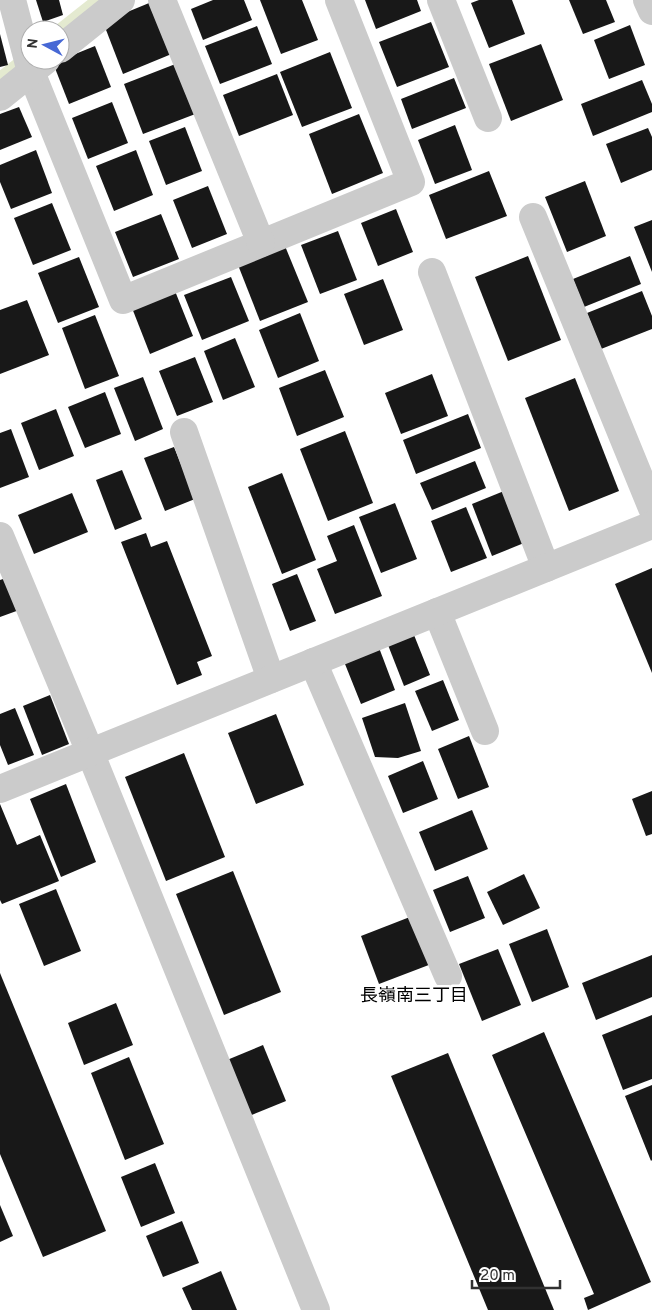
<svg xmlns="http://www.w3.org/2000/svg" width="652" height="1310" viewBox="0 0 652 1310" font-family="Overpass,'Noto Sans JP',sans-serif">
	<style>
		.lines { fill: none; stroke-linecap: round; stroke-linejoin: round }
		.stream { stroke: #e4ead0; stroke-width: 9 }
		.building { fill: #181818 }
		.street { stroke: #cbcbcb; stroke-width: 28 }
		.labels { text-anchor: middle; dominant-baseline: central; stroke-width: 5; stroke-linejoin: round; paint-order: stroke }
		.neighbourhood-label { font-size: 18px; fill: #000; stroke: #fff }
	</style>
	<rect width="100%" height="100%" fill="#fff"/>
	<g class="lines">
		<!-- stream -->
		<g class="stream">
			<path d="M57,30L95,0"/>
			<path d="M0,76L23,58"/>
		</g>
	</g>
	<!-- building -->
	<g class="building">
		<path d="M36,0H59L63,15L43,22Z"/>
		<path d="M213,0H244L252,20L203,40L191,9Z"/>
		<path d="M260,0H302L318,40L281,54Z"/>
		<path d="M365,0H417L421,11L376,29Z"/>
		<path d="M479,0H512L525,34L489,48L471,3Z"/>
		<path d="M569,0H606L615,22L583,34Z"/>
		<path d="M154,1L174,53L123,74L103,22Z"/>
		<path d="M431,22L449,67L397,87L379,42Z"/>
		<path d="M630,25L645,65L609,79L594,40Z"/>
		<path d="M257,26L272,64L220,84L205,46Z"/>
		<path d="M0,34L8,65L0,67Z"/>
		<path d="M541,44L563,100L511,121L489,64Z"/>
		<path d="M95,46L111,87L69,104L53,63Z"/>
		<path d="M330,52L352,108L302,127L280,72Z"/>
		<path d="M178,63L198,113L143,134L124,84Z"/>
		<path d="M277,74L293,115L239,136L223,95Z"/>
		<path d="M454,78L466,108L412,129L401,99Z"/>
		<path d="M642,80L652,104V112L593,136L581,104Z"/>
		<path d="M112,102L128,143L88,159L72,118Z"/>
		<path d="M19,107L32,137L0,150V114Z"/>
		<path d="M359,114L383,173L332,194L309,134Z"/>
		<path d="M455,125L472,170L435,184L418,140Z"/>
		<path d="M185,127L202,171L166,185L149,141Z"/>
		<path d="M648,128L652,137V170L621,183L606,144Z"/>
		<path d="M36,150L52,193L11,209L0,182V165Z"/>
		<path d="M136,150L153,195L114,211L96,166Z"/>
		<path d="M489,171L507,216L446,239L429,195Z"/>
		<path d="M585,181L606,236L567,252L545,197Z"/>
		<path d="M208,186L227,234L192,248L173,200Z"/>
		<path d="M52,203L71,250L33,265L14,218Z"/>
		<path d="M396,209L413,252L378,266L361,223Z"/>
		<path d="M161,214L179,259L133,277L115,232Z"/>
		<path d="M652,220V272L634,227Z"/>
		<path d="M338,231L357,280L320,294L301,245Z"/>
		<path d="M285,246L308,302L260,321L238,265Z"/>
		<path d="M528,256L561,340L508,361L475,277Z"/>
		<path d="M630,256L641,284L584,307L573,279Z"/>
		<path d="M79,257L99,307L58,323L38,273Z"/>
		<path d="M231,277L249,321L202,340L184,295Z"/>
		<path d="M383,279L403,330L364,345L344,294Z"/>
		<path d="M175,291L193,336L150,354L132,308Z"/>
		<path d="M642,291L652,316V329L601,349L587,313Z"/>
		<path d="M27,300L49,355L0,374V310Z"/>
		<path d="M300,313L319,361L278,378L259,330Z"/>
		<path d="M95,315L119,376L85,389L62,328Z"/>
		<path d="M235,338L255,387L223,400L204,351Z"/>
		<path d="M195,357L213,402L177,416L159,371Z"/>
		<path d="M325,370L344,417L297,436L279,388Z"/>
		<path d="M432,374L448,416L401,434L385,393Z"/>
		<path d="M143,377L163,429L135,441L114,388Z"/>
		<path d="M575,378L619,491L569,511L525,398Z"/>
		<path d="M105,392L121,434L85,448L68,407Z"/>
		<path d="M56,409L74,456L39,470L21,423Z"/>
		<path d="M468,414L481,448L416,474L403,440Z"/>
		<path d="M11,429L29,477L0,488V433Z"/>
		<path d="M345,431L373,503L328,521L300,449Z"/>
		<path d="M174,447L195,499L165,511L144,458Z"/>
		<path d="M475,461L486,488L432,510L420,483Z"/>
		<path d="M122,470L142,519L115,530L96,480Z"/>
		<path d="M282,473L316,560L282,574L248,487Z"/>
		<path d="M504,491L524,543L492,556L472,504Z"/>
		<path d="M72,493L88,532L34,554L18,515Z"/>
		<path d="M395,503L417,559L381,573L359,517Z"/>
		<path d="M466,507L487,558L451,572L431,521Z"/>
		<path d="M354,525L382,596L335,614L317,569L337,561L327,536Z"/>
		<path d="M146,533L151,547L167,541L212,656L197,662L202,675L177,685L121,542Z"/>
		<path d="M652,568V673L615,584Z"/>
		<path d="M297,574L316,621L290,631L272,584Z"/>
		<path d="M9,577L22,609L0,617V580Z"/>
		<path d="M414,635L430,675L404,686L388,645Z"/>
		<path d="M378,645L395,690L361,704L343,659Z"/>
		<path d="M443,680L459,720L432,731L415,691Z"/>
		<path d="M50,695L69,744L42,755L23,706Z"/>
		<path d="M405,703L421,751L398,758L375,757L362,718Z"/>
		<path d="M15,708L34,755L8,765L0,745V714Z"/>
		<path d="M276,714L304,785L256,804L228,733Z"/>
		<path d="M469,736L489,787L458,799L438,749Z"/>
		<path d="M184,753L225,857L166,881L125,777Z"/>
		<path d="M423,761L438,799L403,813L388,776Z"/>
		<path d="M66,784L96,862L61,877L30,799Z"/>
		<path d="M652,791V834L646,836L632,799Z"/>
		<path d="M0,804L17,845L40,835L59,881L2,904L0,900Z"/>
		<path d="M472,810L488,849L435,871L419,832Z"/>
		<path d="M233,871L281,992L224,1015L176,894Z"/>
		<path d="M524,874L540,908L503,925L487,892Z"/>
		<path d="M468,876L485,918L450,932L433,890Z"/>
		<path d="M56,889L81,951L44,966L19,904Z"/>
		<path d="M415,915L434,963L379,984L361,936Z"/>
		<path d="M547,929L569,987L532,1002L509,944Z"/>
		<path d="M498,949L521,1005L482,1021L459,964Z"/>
		<path d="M652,955V997L596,1020L582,983Z"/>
		<path d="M0,973L106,1231L43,1257L0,1154Z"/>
		<path d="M116,1003L133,1045L84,1065L68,1023Z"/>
		<path d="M652,1015V1079L623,1090L602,1035Z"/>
		<path d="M544,1032L651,1282L588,1310L584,1298L594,1294L492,1055Z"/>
		<path d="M263,1045L286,1101L249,1116L227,1060Z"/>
		<path d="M448,1053L554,1310H488L391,1076Z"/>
		<path d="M129,1057L164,1144L125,1160L91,1073Z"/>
		<path d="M652,1085V1160L651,1161L625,1096Z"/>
		<path d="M155,1163L175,1213L141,1227L121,1177Z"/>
		<path d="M0,1205L13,1236L0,1242Z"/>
		<path d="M182,1221L199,1263L163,1277L146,1236Z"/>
		<path d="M221,1271L237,1310H192L182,1288Z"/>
	</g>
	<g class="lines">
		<!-- street -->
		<g class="street">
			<path d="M12,0L31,72L123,300L411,182L339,0"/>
			<path d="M162,0L261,243"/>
			<path d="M441,0L488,118"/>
			<path d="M647,0L652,11"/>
			<path d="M60,49L121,0"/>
			<path d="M0,97L46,60"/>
			<path d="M533,217L652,508"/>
			<path d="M432,272L546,568"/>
			<path d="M184,432L271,679"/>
			<path d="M0,536L90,752L316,1310"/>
			<path d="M437,612L485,731"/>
			<path d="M313,662L448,976"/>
			<path d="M0,789L652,525"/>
		</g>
	</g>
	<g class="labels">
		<!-- neighbourhood labels -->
		<g class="neighbourhood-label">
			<text x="414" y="996">長嶺南三丁目</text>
		</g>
	</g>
	<!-- north arrow -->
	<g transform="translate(45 45) rotate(277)"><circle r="24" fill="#ffffff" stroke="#adadad"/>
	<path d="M0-4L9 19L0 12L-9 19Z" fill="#4768d5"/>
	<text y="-8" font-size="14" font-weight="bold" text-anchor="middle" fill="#313131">N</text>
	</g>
	<!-- scale -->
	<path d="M472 1280v8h88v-8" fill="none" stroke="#313131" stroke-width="2.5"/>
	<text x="480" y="1280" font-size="15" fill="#313131" stroke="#ffffff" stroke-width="4" paint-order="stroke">20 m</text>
</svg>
